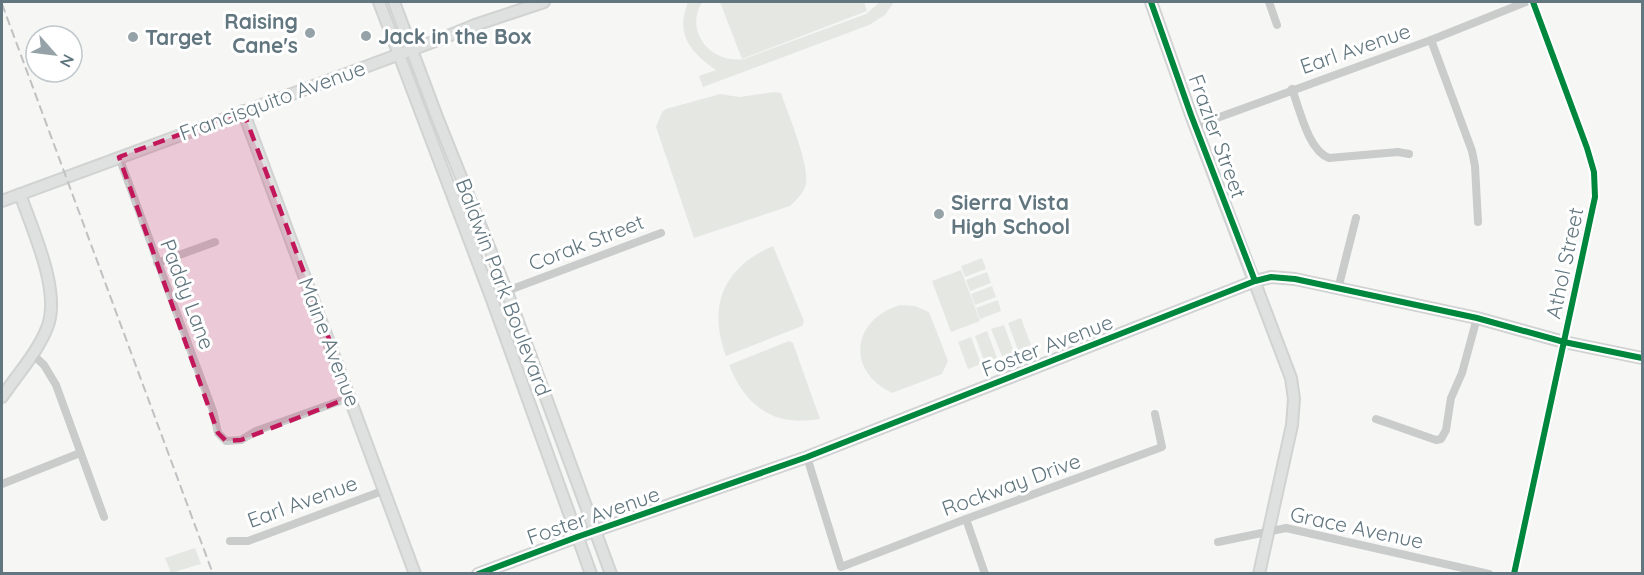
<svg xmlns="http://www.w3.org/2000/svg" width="1644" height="575" viewBox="0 0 1644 575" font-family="Quicksand,sans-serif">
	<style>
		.green { fill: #e5e8e2 }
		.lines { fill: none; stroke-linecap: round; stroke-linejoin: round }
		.secondary-casing { stroke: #d1d3d3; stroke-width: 14 }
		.street { stroke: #cacccc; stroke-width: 8 }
		.secondary { stroke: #dfe0e0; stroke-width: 10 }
		.rail { stroke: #c0c1c2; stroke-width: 2; stroke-dasharray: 9 4.5; stroke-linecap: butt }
		.cycleway-casing { stroke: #fff; stroke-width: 10 }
		.cycleway { stroke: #00873e; stroke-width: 6 }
		.marked { fill: #c2185b; fill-opacity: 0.2; stroke: #c2185b; stroke-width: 4.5; stroke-dasharray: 12 8; stroke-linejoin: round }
		.poi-dot { fill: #95a3a8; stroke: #fff; stroke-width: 2 }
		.labels { text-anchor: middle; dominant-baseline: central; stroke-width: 6; stroke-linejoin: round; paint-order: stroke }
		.poi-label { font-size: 21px; font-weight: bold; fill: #61767f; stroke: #fff; text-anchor: start }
		.street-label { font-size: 21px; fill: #61767f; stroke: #fff }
	</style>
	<rect width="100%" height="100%" fill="#f6f6f5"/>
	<!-- green -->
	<g class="green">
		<path d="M688,2H702C684,32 711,64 744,59L866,14L880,2H894L885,15L869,25L703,87L699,76L716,70C690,52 675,34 688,2Z"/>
		<path d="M720,2H864L867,11L742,59Z"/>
		<path d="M774,92L781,93C788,114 809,163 806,183C805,192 796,200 790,206L694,238L656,127L662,112L666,109L720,94L739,97Z"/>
		<path d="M773,246L804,321L802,326L726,356C707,305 724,267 773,246Z"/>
		<path d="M982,258L986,269L965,277L961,266Z"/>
		<path d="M961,270L980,321L951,332L932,281Z"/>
		<path d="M987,272L991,283L970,291L966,280Z"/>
		<path d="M992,286L996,297L975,305L971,294Z"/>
		<path d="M998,300L1001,311L980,319L976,308Z"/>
		<path d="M900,305L915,306L929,312L948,361L942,374L892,393C846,371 851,320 900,305Z"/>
		<path d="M1021,318L1031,345L1018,350L1008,323Z"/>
		<path d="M1004,325L1014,352L1002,356L991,329Z"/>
		<path d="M987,331L997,358L985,363L975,336Z"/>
		<path d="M971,337L981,364L968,369L958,342Z"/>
		<path d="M789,341L793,343L820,419C774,427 746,407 729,365Z"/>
		<path d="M195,548L201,564L171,573L165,558Z"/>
	</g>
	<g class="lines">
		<!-- secondary casing -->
		<g class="secondary-casing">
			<g id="secondary">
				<path d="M379,2L491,297L591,574"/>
				<path d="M394,2L437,117L507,292L611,574"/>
				<path d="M1151,2L1191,115L1291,378L1294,399L1292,425L1259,574"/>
				<path d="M243,111L415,574"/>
				<path d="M2,201L438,40L475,25L544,2"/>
				<path d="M2,397C17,375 37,353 47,328C62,292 32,229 20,194"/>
				<path d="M478,574L577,537L807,457L1255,281L1271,277L1295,279L1477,318L1564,342L1642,358"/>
			</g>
		</g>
		<!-- street -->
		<g class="street">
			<path d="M1269,2L1277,25"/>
			<path d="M1431,40L1472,151L1475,166L1478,222"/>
			<path d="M1292,89C1300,110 1308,150 1329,158L1398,152L1409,154"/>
			<path d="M1195,126L1431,40L1526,2"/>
			<path d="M119,157L213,411L218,433L226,441L241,440L256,431L351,397"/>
			<path d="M157,263L215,242"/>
			<path d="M1338,289L1356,218"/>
			<path d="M491,297L661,233"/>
			<path d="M32,354L44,365L56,385L104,517"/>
			<path d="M1376,419L1436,440L1441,439L1446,430L1451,398L1462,373L1477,318"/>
			<path d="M807,457L841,567L966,519L1162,447L1155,414"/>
			<path d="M2,484L80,453"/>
			<path d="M966,519L985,574"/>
			<path d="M230,541H248L259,537L385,490"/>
			<path d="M1218,542L1286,528L1489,574"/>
			<path d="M1514,574L1595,197L1594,172L1587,148L1533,2"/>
		</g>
		<!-- secondary -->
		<use href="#secondary" class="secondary"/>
		<!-- rail -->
		<path class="rail" d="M2,4L213,574"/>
		<!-- cycleway casing -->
		<g class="cycleway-casing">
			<g id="cycleway">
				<path d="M1151,2L1191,115L1255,281"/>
				<path d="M478,574L577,537L807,457L1255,281L1271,277L1295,279L1477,318L1564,342L1642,358"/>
				<path d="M1514,574L1595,197L1594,172L1587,148L1533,2"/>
			</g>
		</g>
		<!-- cycleway -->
		<use href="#cycleway" class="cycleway"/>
	</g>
	<!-- marked area -->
	<path class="marked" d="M243,111L351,397L241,440L226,441L218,433L119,157Z"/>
	<!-- markers -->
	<g class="poi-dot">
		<circle cx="310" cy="33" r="6"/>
		<circle cx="366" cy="36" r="6"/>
		<circle cx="133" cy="37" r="6"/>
		<circle cx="939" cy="214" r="6"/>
	</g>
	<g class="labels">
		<!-- poi labels -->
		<g class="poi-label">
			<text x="298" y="21" text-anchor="end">Raising<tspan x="298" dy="24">Cane's</tspan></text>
			<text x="378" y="36">Jack in the Box</text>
			<text x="145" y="37">Target</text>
			<text x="951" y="202">Sierra Vista<tspan x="951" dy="24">High School</tspan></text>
		</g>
		<!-- street labels -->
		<g class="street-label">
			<text transform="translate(1355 48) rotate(-19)">Earl Avenue</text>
			<text transform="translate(272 100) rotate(-20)">Francisquito Avenue</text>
			<text transform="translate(1218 136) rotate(70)">Frazier Street</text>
			<text transform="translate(586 242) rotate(-21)">Corak Street</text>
			<text transform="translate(1564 263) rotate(-78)">Athol Street</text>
			<text transform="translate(504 287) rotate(69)">Baldwin Park Boulevard</text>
			<text transform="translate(188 294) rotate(69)">Paddy Lane</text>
			<text transform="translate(330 342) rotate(69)">Maine Avenue</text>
			<text transform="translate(1047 345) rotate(-21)">Foster Avenue</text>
			<text transform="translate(1011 484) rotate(-20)">Rockway Drive</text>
			<text transform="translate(302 501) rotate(-20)">Earl Avenue</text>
			<text transform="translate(593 515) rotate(-19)">Foster Avenue</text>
			<text transform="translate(1357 527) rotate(12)">Grace Avenue</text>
		</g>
	</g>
	<!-- border -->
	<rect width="1644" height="575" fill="none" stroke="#61767f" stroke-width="6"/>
	<!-- north arrow -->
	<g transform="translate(54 54) rotate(118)"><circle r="28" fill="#ffffff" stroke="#c0c8cc" stroke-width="1.5"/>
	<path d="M0-4.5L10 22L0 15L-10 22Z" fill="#95a3a8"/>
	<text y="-9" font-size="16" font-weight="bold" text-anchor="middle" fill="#61767f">N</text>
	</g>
</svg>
